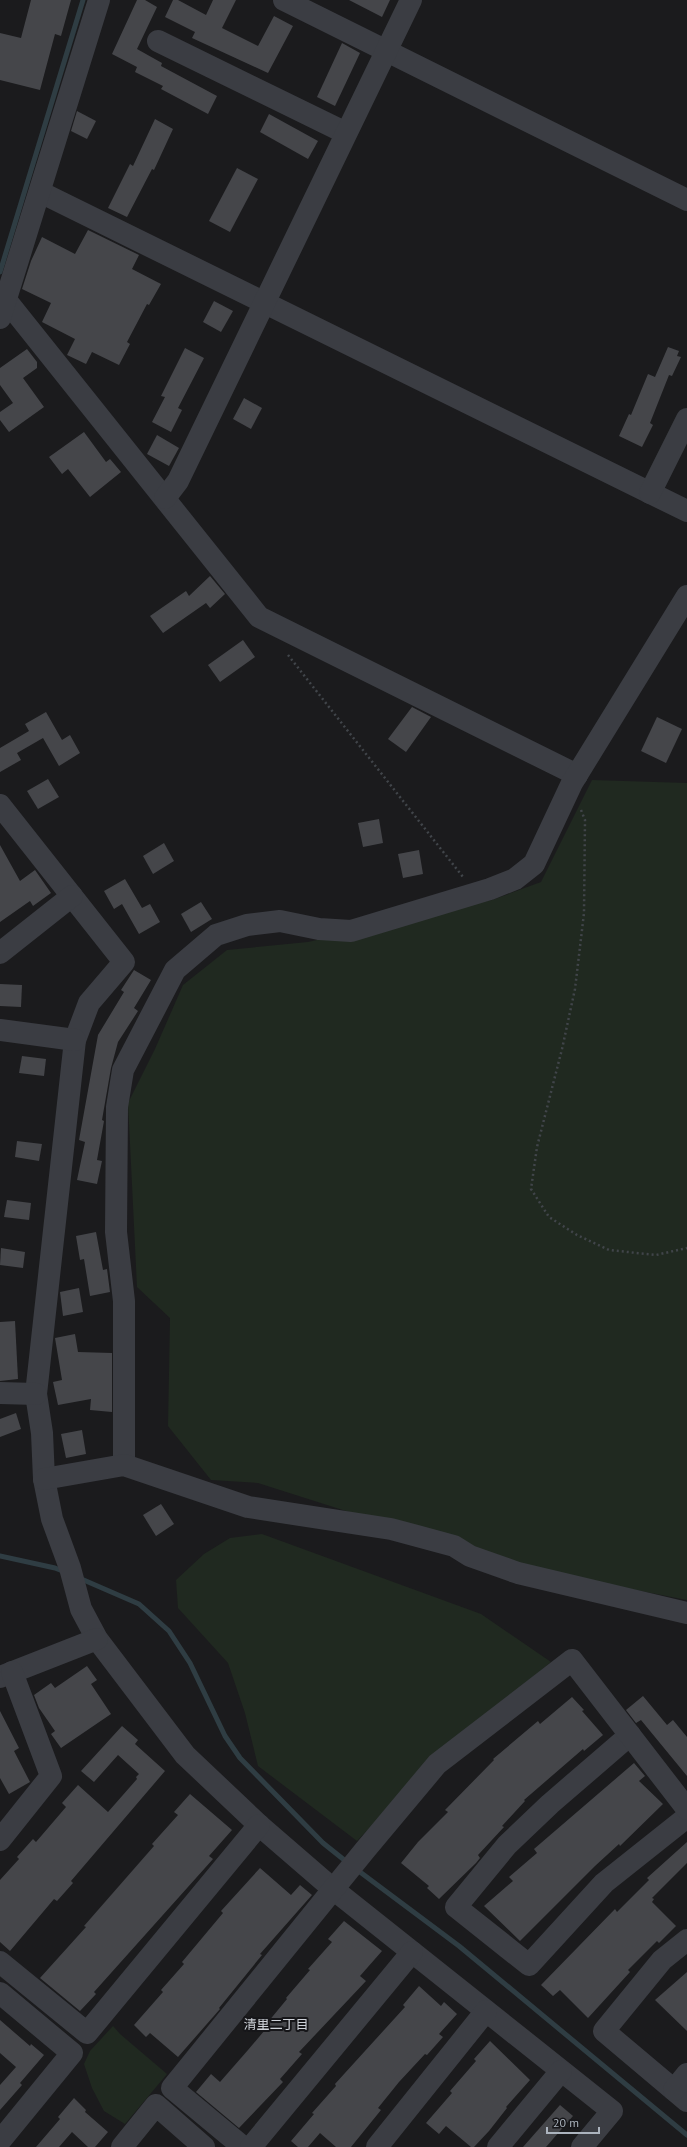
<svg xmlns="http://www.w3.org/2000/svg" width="687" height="2147" viewBox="0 0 687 2147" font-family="'PT Sans','Noto Sans JP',sans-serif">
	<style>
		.green { fill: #202920 }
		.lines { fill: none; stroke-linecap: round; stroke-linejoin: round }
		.stream { stroke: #2f3d43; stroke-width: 5 }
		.building { fill: #45464a }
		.path { stroke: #41454a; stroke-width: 2.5; stroke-dasharray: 2 3; stroke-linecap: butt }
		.minor { stroke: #3b3d43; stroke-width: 22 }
		.labels { text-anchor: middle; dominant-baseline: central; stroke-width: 4; stroke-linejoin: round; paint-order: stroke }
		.neighbourhood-label { font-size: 13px; fill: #ced2d9; stroke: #161619 }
	</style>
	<rect width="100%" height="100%" fill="#1b1b1d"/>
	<!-- green -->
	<g class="green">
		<path d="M592,780L687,783V1600L528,1569L258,1483L211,1480L168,1426L170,1318L137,1287L128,1103L155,1049L183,985L227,950L308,942L492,900L541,882Z"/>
		<path d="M262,1534L481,1614L551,1662L434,1760L357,1841L258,1766L245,1713L228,1663L178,1608L176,1580L204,1554L230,1538Z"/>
		<path d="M113,2026L120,2034L167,2074L125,2124L104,2111L92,2088L84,2064L90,2051Z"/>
	</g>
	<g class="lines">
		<!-- stream -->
		<g class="stream">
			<path d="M0,272L83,0"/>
			<path d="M0,1556L55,1568L65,1572"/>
			<path d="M79,1578L139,1604L169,1631L190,1663L225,1736L240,1758L323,1843L348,1863"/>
			<path d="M356,1869L459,1946L687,2135"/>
		</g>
	</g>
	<!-- building -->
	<g class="building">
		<path d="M31,0H71L61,36L55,34L40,90L0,80V33L21,38Z"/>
		<path d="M137,0H145L157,7L137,49L162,63L161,66L217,96L208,114L161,89L163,86L135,72L137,67L112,54Z"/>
		<path d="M173,0H178L206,15L213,0H236L222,28L258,46L274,16L293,26L268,73L192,38L195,32L165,17Z"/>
		<path d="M349,0H390L382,17Z"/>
		<path d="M342,43L360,53L335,106L317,97Z"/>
		<path d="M77,111L96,121L87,139L71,131Z"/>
		<path d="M269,114L318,141L308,159L260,132Z"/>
		<path d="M155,119L173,129L154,170L152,169L127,217L108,208L130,164L133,166Z"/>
		<path d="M237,168L258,179L230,232L209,221Z"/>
		<path d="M88,230L139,255L132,269L161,284L149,305L147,304L127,342L130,344L119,365L92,352L86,364L67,355L75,339L42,322L51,303L22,289L31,261L42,237L75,254Z"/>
		<path d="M214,301L233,311L221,332L203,322Z"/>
		<path d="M668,347L679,351L677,356L681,357L672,376L669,375L650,423L653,425L642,447L619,436L629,414L631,415L648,374L655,377Z"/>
		<path d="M185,348L204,358L178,408L182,410L171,432L152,422L165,397L161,396Z"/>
		<path d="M27,349L37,362V368L23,378L44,407L9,432L0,420V412L13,403L0,385V368Z"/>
		<path d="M244,398L262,408L251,429L233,419Z"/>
		<path d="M84,432L106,462L110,459L121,472L90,497L68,469L62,474L49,457Z"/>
		<path d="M157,435L179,448L169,466L147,454Z"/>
		<path d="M210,576L225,594L210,608L206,603L163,633L150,616L186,591L189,596Z"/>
		<path d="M243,640L255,657L220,682L208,665Z"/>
		<path d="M412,707L431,717L406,752L388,739Z"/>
		<path d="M46,712L62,740L70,735L80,753L59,766L43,738L17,753L21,760L0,772V748L29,731L25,724Z"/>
		<path d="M657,717L682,729L666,763L641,751Z"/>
		<path d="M48,779L59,797L38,809L27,791Z"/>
		<path d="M379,819L383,843L363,847L358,823Z"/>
		<path d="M164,843L174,861L153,874L143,856Z"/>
		<path d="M0,845L20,881L35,870L51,893L33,906L30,901L0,922Z"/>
		<path d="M419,850L423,874L403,878L398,854Z"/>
		<path d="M125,879L142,908L150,904L160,922L139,934L122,904L114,909L104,891Z"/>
		<path d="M201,902L212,919L191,932L181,914Z"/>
		<path d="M134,970L151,980L134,1008L138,1011L118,1042L111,1068L102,1120L104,1121L97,1160L102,1161L97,1184L77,1180L85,1142L79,1140L98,1035L124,992L121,990Z"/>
		<path d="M0,984L22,985L21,1007L0,1006Z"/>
		<path d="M22,1056L46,1059L44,1076L19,1073Z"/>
		<path d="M17,1141L42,1144L39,1161L15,1157Z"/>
		<path d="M7,1200L31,1203L29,1220L4,1217Z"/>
		<path d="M96,1232L103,1270L107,1269L110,1292L90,1296L84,1259L80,1260L76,1236Z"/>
		<path d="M1,1248L25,1252L23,1268L0,1265Z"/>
		<path d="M79,1288L83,1312L63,1316L60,1292Z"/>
		<path d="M15,1321L18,1379L0,1381V1322Z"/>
		<path d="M75,1334L78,1352L112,1353V1412L90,1410L91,1399L58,1405L53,1382L62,1380L55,1338Z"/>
		<path d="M16,1413L21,1429L0,1437V1419Z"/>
		<path d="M82,1430L86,1454L66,1458L61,1434Z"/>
		<path d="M161,1504L174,1524L156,1536L143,1515Z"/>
		<path d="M87,1666L97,1680L91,1684L111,1714L61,1748L51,1734L55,1731L39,1708L34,1695L51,1683L55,1688Z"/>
		<path d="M643,1696L667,1725L673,1720L687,1737V1776L641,1720L636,1723L626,1710Z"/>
		<path d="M572,1697L584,1710L582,1711L603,1735L584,1751L583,1749L524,1800L525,1801L502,1826L504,1827L478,1855L480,1858L476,1863L439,1899L427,1888L429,1886L401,1863L418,1842L448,1812L445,1810L494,1760L493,1759L538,1721L540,1724Z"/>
		<path d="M0,1711L19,1748L14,1751L30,1782L9,1794L0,1778Z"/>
		<path d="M122,1726L138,1740L135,1744L165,1771L71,1881L73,1883L57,1901L54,1899L10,1951L0,1942V1880L19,1859L17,1857L33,1839L36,1842L66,1807L62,1803L78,1785L108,1812L137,1779L136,1777L139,1774L118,1755L94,1782L81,1771Z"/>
		<path d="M634,1763L645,1776L639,1781L663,1804L620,1846L619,1844L595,1866L520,1941L484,1906L513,1881L509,1877L537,1853L534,1849Z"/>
		<path d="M190,1794L232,1830L209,1856L213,1859L94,1992L96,1994L80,2011L40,1978L86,1927L84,1926L154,1846L152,1844L178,1815L174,1812Z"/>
		<path d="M687,1842V1863L652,1898L654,1899L652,1902L676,1926L659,1943L657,1941L628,1970L630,1972L588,2018L560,1990L553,1996L541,1985L615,1909L617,1912L649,1880L647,1878Z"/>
		<path d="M260,1868L291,1895L300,1885L312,1895L260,1954L262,1955L219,2008L220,2009L178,2057L150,2033L146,2037L134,2025L163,1992L161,1990L184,1964L182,1962L223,1913L221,1911Z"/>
		<path d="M344,1921L382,1951L360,1976L366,1981L299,2052L302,2054L280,2079L283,2082L239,2128L196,2092L211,2074L220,2082L248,2050L270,2024L268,2022L287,1999L286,1998L310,1970L308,1969L332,1942L328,1939Z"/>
		<path d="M687,1972V2031L655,2000Z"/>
		<path d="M419,1986L441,2006L444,2002L457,2014L439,2034L443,2037L427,2055L425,2054L399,2082L378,2108L381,2110L351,2147H336L320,2133L308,2147H298L291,2141L314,2114L312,2113L336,2086L335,2084L405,2007L403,2005Z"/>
		<path d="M0,2020L30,2046L31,2044L44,2055L20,2083L22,2085L0,2110V2085L16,2067L0,2053Z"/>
		<path d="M490,2041L530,2080L506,2107L507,2108L489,2131L474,2147H471L446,2126L439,2134L426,2123L452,2093L450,2091L476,2061L474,2059Z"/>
		<path d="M74,2098L86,2110L85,2112L108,2132L95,2147H88L72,2132L59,2147H36L60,2119L58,2117Z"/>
		<path d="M560,2105L573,2116L546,2147H523Z"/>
	</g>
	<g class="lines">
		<!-- path -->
		<g class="path">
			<path d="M288,655L463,877"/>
			<path d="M581,810L585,820L584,913L575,989L562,1049L537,1147L531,1189L549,1217L577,1235L609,1250L656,1255L687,1248"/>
		</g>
		<!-- minor -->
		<g class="minor">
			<path d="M284,0L687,200"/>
			<path d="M158,41L346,133"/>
			<path d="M40,192L687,511"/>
			<path d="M6,300L259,617L577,775"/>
			<path d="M0,318L99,0"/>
			<path d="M650,493L687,419"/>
			<path d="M165,498L178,481L411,0"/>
			<path d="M0,805L124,962L89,1003L75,1040L36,1394L42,1433L44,1479L52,1519L70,1568L81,1609L97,1639L185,1755L259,1825L333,1889L612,2111L582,2147"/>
			<path d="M0,953L72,896"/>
			<path d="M0,1030L75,1040"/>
			<path d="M0,1393L36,1394"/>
			<path d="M124,1465V1301L116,1232L117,1107L123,1070L175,970L216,935L247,925L280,921L319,929L351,931L490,889L515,879L534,864L572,783L687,596"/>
			<path d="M44,1479L124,1465L248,1507L391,1529L454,1546L470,1556L518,1573L687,1613"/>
			<path d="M0,1677L97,1639"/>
			<path d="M630,1735L550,1804L507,1845L456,1907L529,1965L604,1883L687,1817"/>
			<path d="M0,1840L51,1776L12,1672"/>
			<path d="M687,1940L662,1960L604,2031L687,2101"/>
			<path d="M0,1962L87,2033L259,1825"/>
			<path d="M0,1993L72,2053L0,2141"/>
			<path d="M674,2090L687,2074"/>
			<path d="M122,2147L156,2105L204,2147"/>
			<path d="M243,2147L172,2088L365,1850L437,1764L572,1660L687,1809"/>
			<path d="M251,2147L412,1952"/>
			<path d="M377,2147L486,2011"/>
			<path d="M498,2147L561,2071"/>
		</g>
	</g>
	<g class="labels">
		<!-- neighbourhood labels -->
		<g class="neighbourhood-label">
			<text x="276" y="2024">清里二丁目</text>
		</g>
	</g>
	<!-- scale -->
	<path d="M547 2127v6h52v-6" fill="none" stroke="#acb4be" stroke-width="2"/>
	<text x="553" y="2127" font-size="12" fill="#acb4be" stroke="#161619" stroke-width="3" paint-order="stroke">20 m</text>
</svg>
